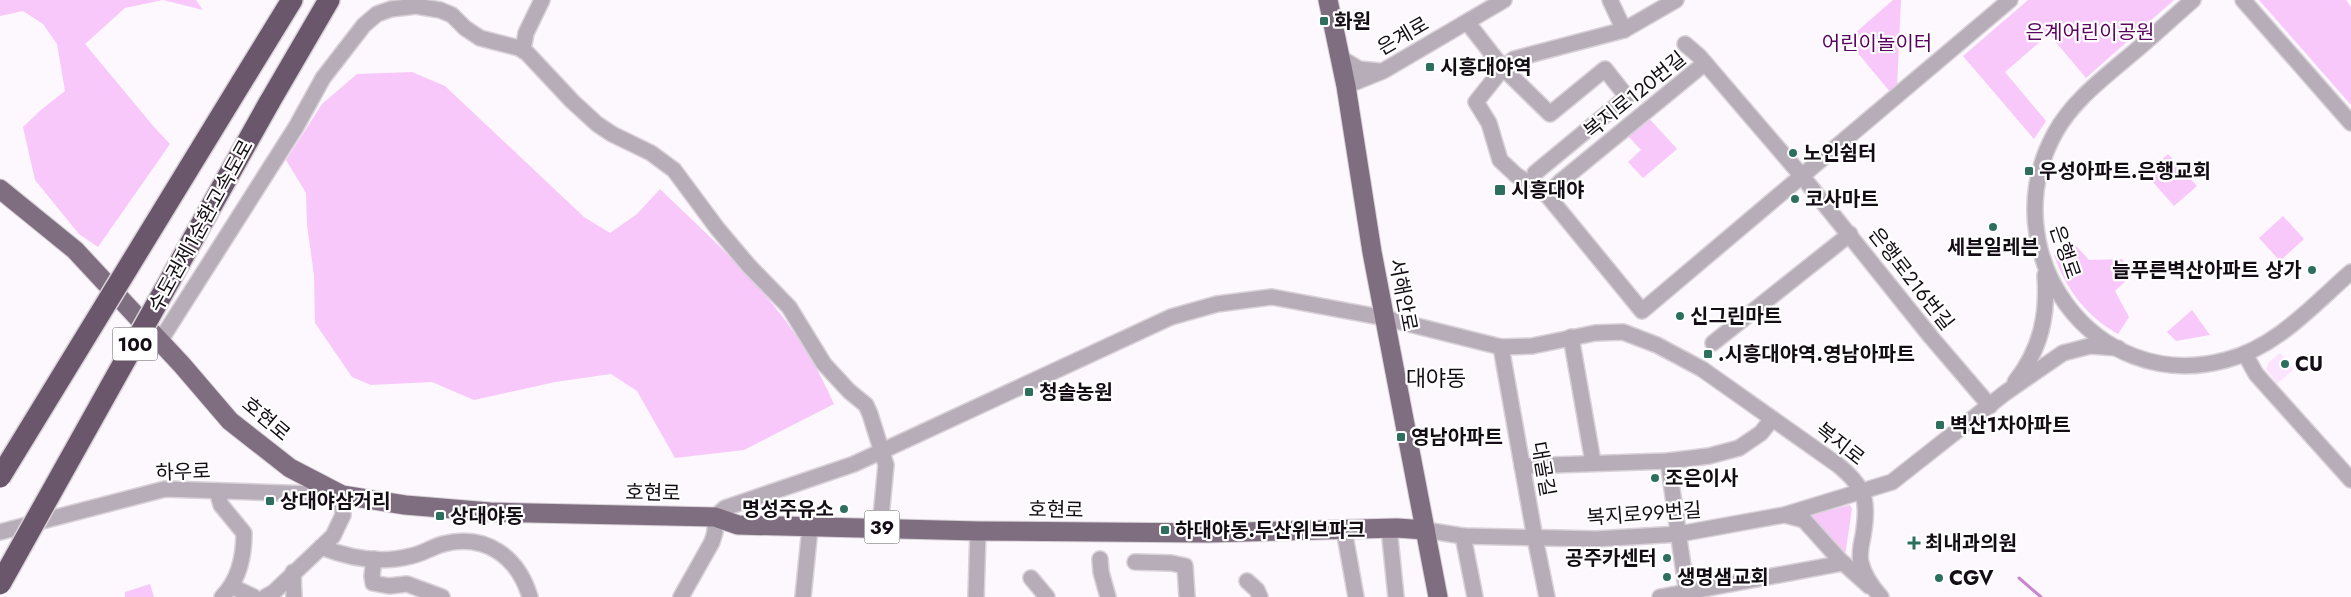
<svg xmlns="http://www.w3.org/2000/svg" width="2351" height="597" viewBox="0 0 2351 597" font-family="Jost,'Noto Sans KR',sans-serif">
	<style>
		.built { fill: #fbe4fd }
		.green { fill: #f8c8fb }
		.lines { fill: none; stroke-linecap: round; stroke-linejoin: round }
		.stream { stroke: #c985ce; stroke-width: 3 }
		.minor-casing { stroke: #d8d2d8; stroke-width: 18 }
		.major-casing { stroke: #d8d2d8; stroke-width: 21 }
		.highway-casing { stroke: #d8d2d8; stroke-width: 24 }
		.minor { stroke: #b7adb8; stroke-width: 15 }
		.major { stroke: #7f6d80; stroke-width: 19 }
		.highway { stroke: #6b576c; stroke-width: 21 }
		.highway-bridge-casing { stroke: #d8d2d8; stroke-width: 24; stroke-linecap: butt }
		.highway-bridge { stroke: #6b576c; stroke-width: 21 }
		.poi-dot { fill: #2d6f5e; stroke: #fff; stroke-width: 2 }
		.labels { text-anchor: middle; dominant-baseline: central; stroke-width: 4.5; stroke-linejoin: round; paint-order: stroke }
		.shield { fill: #fff; stroke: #5b565b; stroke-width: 1 }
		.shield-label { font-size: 19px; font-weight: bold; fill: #150d15 }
		.poi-label { font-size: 20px; font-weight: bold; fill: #150d15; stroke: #fff; text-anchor: start }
		.park-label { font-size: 20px; fill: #5b0162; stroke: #fff }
		.street-label { font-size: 20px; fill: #150d15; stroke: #fff }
		.quarter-label { font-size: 22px; fill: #150d15; stroke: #fff }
	</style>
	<rect width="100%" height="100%" fill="#fdf8fd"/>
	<!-- built -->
	<path class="built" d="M2280,353L2294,369L2277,384L2266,369L2269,362Z"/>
	<!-- green -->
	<g class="green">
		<path d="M0,0H196L203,10L163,0L125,8L85,44L154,127L170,144L98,247L79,234L35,180L23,127L42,109L65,91L57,44L43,24L23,11L0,16Z"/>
		<path d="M1893,0H1901L1897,87L1891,93L1847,40Z"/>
		<path d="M2028,0H2174L2086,78L2049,34L2005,72L2046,121L2034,139L1963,56Z"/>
		<path d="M2259,0H2346L2351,7V105Z"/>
		<path d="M412,72L445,86L584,217L610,233L637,214L660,189C731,258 793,310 834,404L744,450L675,458L637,391L611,374L555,382L474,400L432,382L371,385L352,377L315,323L314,275L307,225L306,193L286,160L322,104L357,74Z"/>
		<path d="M1646,115L1677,149L1643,178L1628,162L1641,150L1626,134Z"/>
		<path d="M2168,154L2197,186L2174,206L2146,174Z"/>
		<path d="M2283,216L2304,239L2280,261L2259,238Z"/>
		<path d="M2075,245L2089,260L2122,259L2134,273L2115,291L2129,317L2118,334C2086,316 2066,289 2054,255Z"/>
		<path d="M2192,310L2210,335L2176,341L2167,332Z"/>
		<path d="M1850,505L1852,509L1845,556L1809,515Z"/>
		<path d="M150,584L154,597H125V592Z"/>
	</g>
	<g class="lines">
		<!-- stream -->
		<path class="stream" d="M2019,578L2041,597"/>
		<!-- minor casing -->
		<g class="minor-casing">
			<g id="minor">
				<path d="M1610,0L1624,30"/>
				<path d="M1676,0L1624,30L1514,59L1503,68L1476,102L1489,123L1500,160L1516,175L1547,195L1642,311L2010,0"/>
				<path d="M2193,0C2171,19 2150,39 2128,57C2101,80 2072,102 2055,133C1990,251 2093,396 2226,360C2277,347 2313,305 2351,272"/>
				<path d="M2243,0L2351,123"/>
				<path d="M1467,22L1503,68L1550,114L1605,69L1627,97L1535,173"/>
				<path d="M1685,44L1699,56L1801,175L1931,337L1990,406"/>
				<path d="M523,50L526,33L542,0"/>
				<path d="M1339,57L1359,69L1379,71"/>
				<path d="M1346,86L1383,71L1504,0"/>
				<path d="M1547,195L1560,182L1705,63"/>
				<path d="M1571,337L1593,462"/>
				<path d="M160,341L296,127L323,78L364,25L377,14L391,9L416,6L440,10L452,15L465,28L480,38L519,48L527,53L572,101L597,124L612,134L651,153L674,170L717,228L749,266L789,307L824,364L849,391L866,405L870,414L886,465L880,527"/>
				<path d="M1713,343L1850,234"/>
				<path d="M1501,347L1535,538L1547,597"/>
				<path d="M2245,354L2256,374L2351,480"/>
				<path d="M2015,382C2041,349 2048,315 2045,275"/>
				<path d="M1668,461L1687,594L1690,597"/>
				<path d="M1522,466L1668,461L1709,456L1739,448L1761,433L1772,419"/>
				<path d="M217,491L221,505L244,533C244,556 239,580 222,597"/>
				<path d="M1785,515L1804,520L1840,560L1869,586"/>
				<path d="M1389,528L1396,597"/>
				<path d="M1344,530L1356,597"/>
				<path d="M1425,530L1463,536L1596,539L1679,534L1784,515L1892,482L2005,393L2063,353L2090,346L2118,348"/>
				<path d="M0,532L165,489L342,495L343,515L333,536L274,592L265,597"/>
				<path d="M1463,536L1475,597"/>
				<path d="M321,547C349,558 381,564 411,556C422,554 432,547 443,544C486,533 518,557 530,597"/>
				<path d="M374,559L372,576L373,583L389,586L407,584L442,597"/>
				<path d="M1100,559L1101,572L1108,597"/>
				<path d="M1135,562L1171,563L1185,566L1187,597"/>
				<path d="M293,572L294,597"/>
				<path d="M1031,578L1047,597"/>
				<path d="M1247,581L1257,590L1260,597"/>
				<path d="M231,586L254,597"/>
				<path d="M681,597L712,542L715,532V517L725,508L854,464L1171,317L1217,304L1272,297L1385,318L1501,347L1532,346L1595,333L1623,332L1657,345L1702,369L1838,465C1866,488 1869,501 1863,536C1861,545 1859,555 1861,563C1864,575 1873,588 1881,597"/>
				<path d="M803,597L810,528"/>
				<path d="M976,597L978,531"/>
				<path d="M1660,597L1843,563"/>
			</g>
		</g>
		<!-- major casing -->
		<g class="major-casing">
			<g id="major">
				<path d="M1328,0L1346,86L1372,252L1438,597"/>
				<path d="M0,189L75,250L182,365L230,421L290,468L342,495L405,505L490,512L715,517L738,525L978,531L1208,533L1397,528L1425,530"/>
			</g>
		</g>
		<!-- highway casing -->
		<g class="highway-casing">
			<g id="highway">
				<path d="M241,83L292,0"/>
				<path d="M269,103L329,0"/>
			</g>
		</g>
		<!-- minor -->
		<use href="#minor" class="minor"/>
		<!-- major -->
		<use href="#major" class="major"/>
		<!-- highway -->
		<use href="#highway" class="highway"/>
		<!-- highway-bridge casing -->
		<g class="highway-bridge-casing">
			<g id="highway-bridge">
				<path d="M0,477L241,83"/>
				<path d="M0,584L269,103"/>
			</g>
		</g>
		<!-- highway-bridge -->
		<use href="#highway-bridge" class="highway-bridge"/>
	</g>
	<!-- markers -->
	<g class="poi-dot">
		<rect x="1319" y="16" width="10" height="10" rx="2.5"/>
		<rect x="1425" y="62" width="10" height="10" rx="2.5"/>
		<circle cx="1793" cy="153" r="5"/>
		<rect x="2024" y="166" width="10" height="10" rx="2.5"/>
		<rect x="1494" y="184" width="12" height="12" rx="2.5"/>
		<circle cx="1795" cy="199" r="5"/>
		<circle cx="1993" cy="227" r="5"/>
		<circle cx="2312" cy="270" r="5"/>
		<circle cx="1680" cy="316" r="5"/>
		<rect x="1703" y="349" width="10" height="10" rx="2.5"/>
		<circle cx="2285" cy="364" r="5"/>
		<rect x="1024" y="387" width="10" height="10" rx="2.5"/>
		<rect x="1935" y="420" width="10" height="10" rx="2.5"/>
		<rect x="1396" y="432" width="10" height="10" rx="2.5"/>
		<circle cx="1655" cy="478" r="5"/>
		<rect x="265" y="496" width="10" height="10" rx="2.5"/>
		<circle cx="844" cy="509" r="5"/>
		<rect x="435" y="511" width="10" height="10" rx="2.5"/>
		<rect x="1160" y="525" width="10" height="10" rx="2.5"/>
		<path d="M1911.5 535.5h5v5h5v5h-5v5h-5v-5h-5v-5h5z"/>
		<circle cx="1667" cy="558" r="5"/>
		<circle cx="1667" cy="577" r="5"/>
		<circle cx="1939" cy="578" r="5"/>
	</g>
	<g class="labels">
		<!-- shield labels -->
		<g class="shield">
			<rect x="112.5" y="327.5" width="45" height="33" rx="4"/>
			<rect x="864.5" y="510.5" width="35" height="33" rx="4"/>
		</g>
		<g class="shield-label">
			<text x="135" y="344">100</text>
			<text x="882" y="527">39</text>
		</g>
		<!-- poi labels -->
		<g class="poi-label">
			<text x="1334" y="21">화원</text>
			<text x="1440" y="67">시흥대야역</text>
			<text x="1803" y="153">노인쉼터</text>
			<text x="2039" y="171">우성아파트.은행교회</text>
			<text x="1511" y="190">시흥대야</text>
			<text x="1805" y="199">코사마트</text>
			<text x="1993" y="247" text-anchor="middle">세븐일레븐</text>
			<text x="2302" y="270" text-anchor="end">늘푸른벽산아파트 상가</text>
			<text x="1690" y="316">신그린마트</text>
			<text x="1718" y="354">.시흥대야역.영남아파트</text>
			<text x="2295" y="364">CU</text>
			<text x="1039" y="392">청솔농원</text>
			<text x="1950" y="425">벽산1차아파트</text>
			<text x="1411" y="437">영남아파트</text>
			<text x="1665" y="478">조은이사</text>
			<text x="280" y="501">상대야삼거리</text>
			<text x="834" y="509" text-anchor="end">명성주유소</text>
			<text x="450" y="516">상대야동</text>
			<text x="1175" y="530">하대야동.두산위브파크</text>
			<text x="1925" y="543">최내과의원</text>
			<text x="1657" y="558" text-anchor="end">공주카센터</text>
			<text x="1677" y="577">생명샘교회</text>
			<text x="1949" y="578">CGV</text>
		</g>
		<!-- park labels -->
		<g class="park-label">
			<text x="2090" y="32">은계어린이공원</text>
			<text x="1877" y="43">어린이놀이터</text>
		</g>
		<!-- street labels -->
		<g class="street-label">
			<text transform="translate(1403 36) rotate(-30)">은계로</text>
			<text transform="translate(1635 95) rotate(-39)">복지로120번길</text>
			<text transform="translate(201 226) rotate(-61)">수도권제1순환고속도로</text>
			<text transform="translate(2065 252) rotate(71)">은행로</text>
			<text transform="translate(1911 279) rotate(52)">은행로216번길</text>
			<text transform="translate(1403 295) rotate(79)">서해안로</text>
			<text transform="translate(266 419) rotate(40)">호현로</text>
			<text transform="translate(1840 444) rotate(38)">복지로</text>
			<text transform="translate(1543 469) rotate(80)">대골길</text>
			<text transform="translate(183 472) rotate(-2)">하우로</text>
			<text transform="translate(653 493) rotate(1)">호현로</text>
			<text transform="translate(1056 510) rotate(1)">호현로</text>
			<text transform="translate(1644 514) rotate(-4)">복지로99번길</text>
		</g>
		<!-- quarter labels -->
		<g class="quarter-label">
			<text x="1436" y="378">대야동</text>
		</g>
	</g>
</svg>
